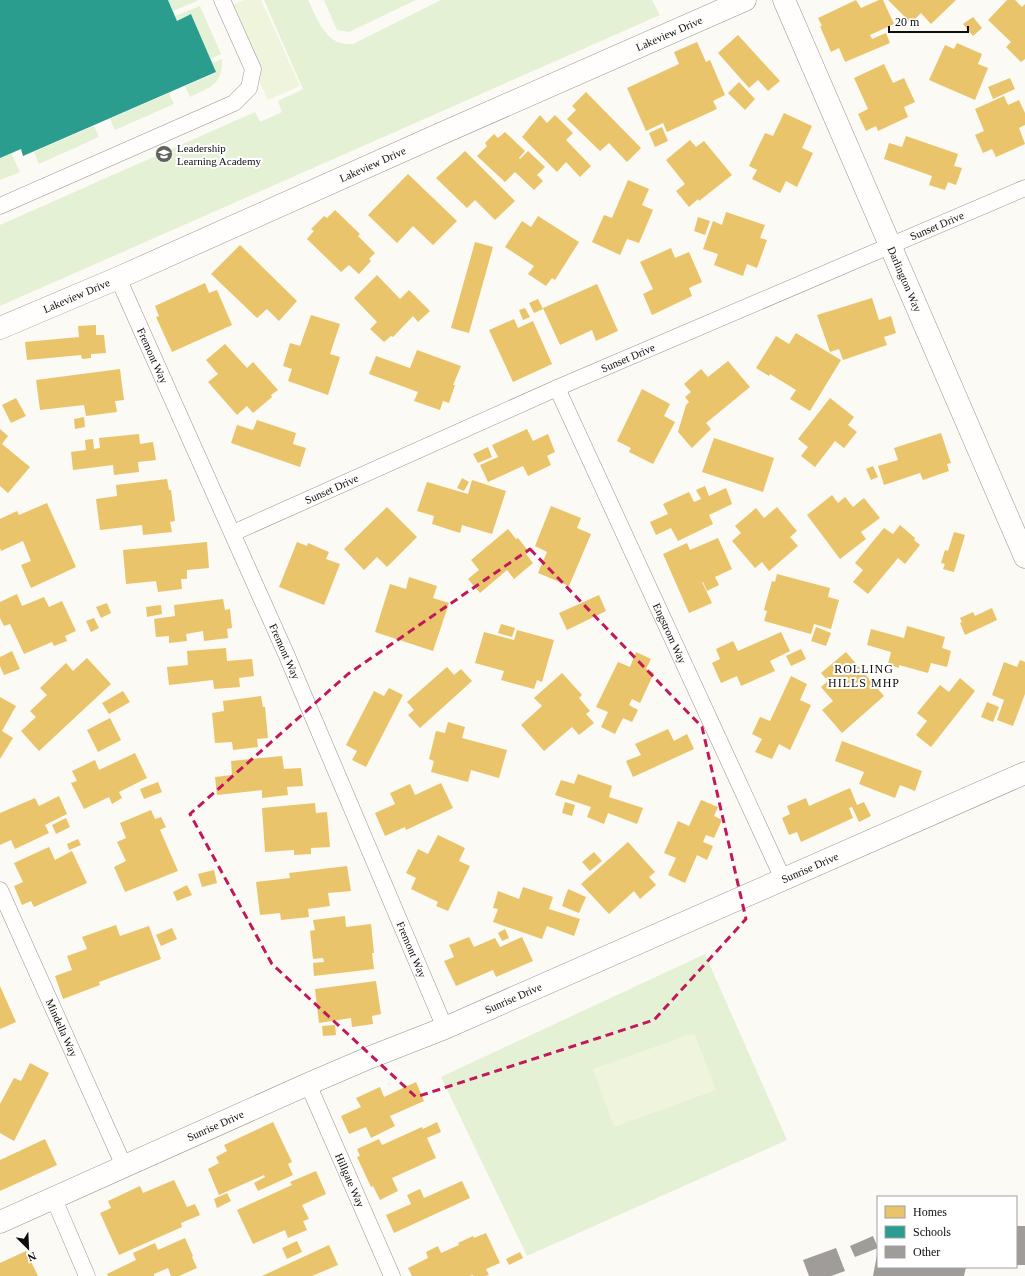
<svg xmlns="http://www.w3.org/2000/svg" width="1025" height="1276" viewBox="0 0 1025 1276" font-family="'Times New Roman',serif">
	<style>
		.green { fill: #e5f1d4 }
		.pitch { fill: #eff5dd }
		.homes { fill: #e9c46a }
		.schools { fill: #2a9d8f }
		.building { fill: #9f9c99 }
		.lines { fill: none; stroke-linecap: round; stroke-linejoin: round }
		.service-casing { stroke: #959492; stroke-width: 17 }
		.minor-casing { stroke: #959492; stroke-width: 23 }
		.service { stroke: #fffefd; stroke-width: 16 }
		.minor { stroke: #fffefd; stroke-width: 22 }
		.marked { fill: none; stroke: #c2185b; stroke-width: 3; stroke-dasharray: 8 5; stroke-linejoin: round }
		.labels { text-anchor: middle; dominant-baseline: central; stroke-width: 4; stroke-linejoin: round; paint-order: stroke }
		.street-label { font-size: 11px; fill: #0e0e0e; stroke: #fff }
		.poi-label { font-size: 11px; fill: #0e0e0e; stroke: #fff; text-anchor: start }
		.neighbourhood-label { font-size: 12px; letter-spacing: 1px; fill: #0e0e0e; stroke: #fff }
	</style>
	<rect width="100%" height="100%" fill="#fcfaf4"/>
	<!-- green -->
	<g class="green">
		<path d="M168,0H197V1L173,11Z"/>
		<path d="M264,0H308C318,20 326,47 353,44L441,0H652L660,15L0,306V225L255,112L260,122L282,112L278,101L303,89Z"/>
		<path d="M324,0H416L349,32L337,30Z"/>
		<path d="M200,6L221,54L210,59L191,14L177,21L175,16Z"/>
		<path d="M222,59C223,85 210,87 190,97L185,86L216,73L212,63Z"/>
		<path d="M169,93L174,104L115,130L110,119Z"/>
		<path d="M94,126L99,137L39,164L34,152Z"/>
		<path d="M11,153L20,172L0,180V158Z"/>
		<path d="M705,954L787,1140L527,1256L441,1077Z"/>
	</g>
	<!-- pitch -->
	<g class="pitch">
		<path d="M244,0H261L300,86L268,100L225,8Z"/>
		<path d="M694,1033L716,1090L614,1127L593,1069Z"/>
	</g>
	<!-- homes -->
	<g class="homes">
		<path d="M856,0L861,8L879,0H883L894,24L870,35L872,39L886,33L890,43L845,62L839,48L831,52L820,26H822L818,18Z"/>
		<path d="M888,0H956L931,24L921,13L911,23Z"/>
		<path d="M1007,0H1015L1022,7L1025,4V59L1021,62L1006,47L1011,42L988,20Z"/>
		<path d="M973,17L982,28L973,36L963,24Z"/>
		<path d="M738,35L780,81L768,91L758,80L749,88L718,53Z"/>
		<path d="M697,42L706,62L710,60L725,95L713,101L717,109L667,132L663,123L646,131L627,88L679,64L674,52Z"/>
		<path d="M957,43L982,54L978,64L988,68L975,100L929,80L945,45L954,49Z"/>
		<path d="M884,64L893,83L904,78L915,102L904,107L908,117L878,131L876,126L866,131L858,114L868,109L854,78Z"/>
		<path d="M1010,78L1015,89L993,99L988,87Z"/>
		<path d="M739,82L755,99L745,110L728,93Z"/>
		<path d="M586,92L641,148L627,162L609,143L600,151L567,119L576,110L572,106Z"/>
		<path d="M1004,96L1008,105L1019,100L1025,113V125L1019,128L1025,144L996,157L992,149L983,153L975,135L984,131L975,109Z"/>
		<path d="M784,113L812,126L802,148L813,153L797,187L786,181L780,193L752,179L757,170L749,166L765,133L773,136Z"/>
		<path d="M540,115L547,123L555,115L573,133L566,140L591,166L580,177L566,162L557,172L522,137Z"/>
		<path d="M662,127L668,141L655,147L649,133Z"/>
		<path d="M505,132L525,151L519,158L520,159L528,151L545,167L537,175L543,181L534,190L515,172L505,182L477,156L487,146L485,143L494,134L498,138Z"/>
		<path d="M906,136L958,154L954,166L962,168L956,185L948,182L945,190L929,185L932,176L884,159L889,143L902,147Z"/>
		<path d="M690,140L696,147L704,141L732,175L699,201L698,199L689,207L676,191L685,184L666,160Z"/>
		<path d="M465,151L515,201L495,220L475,200L467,208L436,178Z"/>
		<path d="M408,174L457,221L433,245L413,226L397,243L368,215Z"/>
		<path d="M628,180L649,189L642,205L653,210L639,243L627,239L620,255L592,242L604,215L612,218Z"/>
		<path d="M335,210L360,234L358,236L375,253L369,259L371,261L359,274L349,265L341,272L307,239L314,231L311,229L324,216L327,218Z"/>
		<path d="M726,212L765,225L760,238L767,240L757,268L747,264L743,276L714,265L718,254L703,249L713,221L722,225Z"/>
		<path d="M538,216L579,242L555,280L552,278L546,286L528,274L534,266L505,247L522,221L531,227Z"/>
		<path d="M698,217L710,221L705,235L694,231Z"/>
		<path d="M475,242L493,247L469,333L451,328Z"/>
		<path d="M240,245L297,301L279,321L267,309L257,318L211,274Z"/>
		<path d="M671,248L675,258L689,252L702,282L689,288L692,296L652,315L643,294L653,289L640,262Z"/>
		<path d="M377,275L400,299L409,290L430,311L418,322L413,316L393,337L391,336L384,342L370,329L377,322L354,298Z"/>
		<path d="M205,283L209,293L217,290L232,325L172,352L156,317L159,316L155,306Z"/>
		<path d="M597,284L618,331L596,341L592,330L560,345L543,308Z"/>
		<path d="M872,298L879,320L891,316L896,333L884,337L887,345L843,360L839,349L830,352L817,315Z"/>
		<path d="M538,299L543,309L534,313L529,303Z"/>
		<path d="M525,308L530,317L523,320L519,310Z"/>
		<path d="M311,315L340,324L330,354L340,357L328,395L288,381L292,369L283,366L290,343L300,346Z"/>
		<path d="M514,319L518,328L533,321L552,364L513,382L489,330Z"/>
		<path d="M96,325V335H104L106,353L91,354V358L82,359L81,355L27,360L25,342L79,337L78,326Z"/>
		<path d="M796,333L841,360L810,411L790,399L796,390L770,374L769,376L756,368L776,336L789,344Z"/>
		<path d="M225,344L247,368L253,362L278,390L271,395L272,397L253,413L247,406L237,415L208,382L218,374L206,360Z"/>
		<path d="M417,350L461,366L453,385H455L449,403L443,401L440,410L414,401L418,392L369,374L376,356L410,368Z"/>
		<path d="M728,361L750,387L706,423L711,429L692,448L678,432L686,405L689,402L685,397L691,392L684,384L701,369L708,377Z"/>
		<path d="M120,369L124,400L115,401L117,412L86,416L84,405L40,410L36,380Z"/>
		<path d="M642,389L670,404L664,416L675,422L653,464L629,452L631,448L617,441Z"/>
		<path d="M16,398L26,416L11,423L2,405Z"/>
		<path d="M830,398L854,417L848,425L857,432L844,448L835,441L815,467L801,456L808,447L798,439Z"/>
		<path d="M84,417L85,427L75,429L74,419Z"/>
		<path d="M257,420L296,433L293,444L306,448L300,467L231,443L237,425L253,430Z"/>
		<path d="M0,429L8,436L2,444L30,467L8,493L0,486Z"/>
		<path d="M527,429L533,441L548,434L555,452L547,456L551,465L528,476L523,466L488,482L480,465L498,457L492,445Z"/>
		<path d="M941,433L951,463L947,464L949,471L923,480L920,473L884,485L878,466L898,460L894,448Z"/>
		<path d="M139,434L140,444L153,442L156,460L138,462L139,472L114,475L113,465L73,470L71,452L86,450L85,440L93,439L94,449L100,448L99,438Z"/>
		<path d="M714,438L774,458L763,492L702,472Z"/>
		<path d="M488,447L492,457L478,463L473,454Z"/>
		<path d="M873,466L878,477L871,480L866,469Z"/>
		<path d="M462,478L469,482L464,491L457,488Z"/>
		<path d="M167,479L169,490H171L175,521L170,522L172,532L143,535L142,525L100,530L96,499L117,496L116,485Z"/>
		<path d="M472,480L506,491L492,534L462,525L460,533L432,524L434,516L417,511L427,482L468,494Z"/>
		<path d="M705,486L709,496L726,488L731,501L732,504L709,515L713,524L678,541L671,528L656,535L650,522L668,514L663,504L689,492L694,502L701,499L696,490Z"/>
		<path d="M832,495L838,503L845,497L853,507L864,498L880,518L861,532L866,539L840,559L807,515Z"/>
		<path d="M47,503L76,567L31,588L21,565L31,561L23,541L1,551L0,548V519L17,511L19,515Z"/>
		<path d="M551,506L581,518L577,528L591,534L569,586L538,573L547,552L535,546Z"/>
		<path d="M387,507L417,537L387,567L377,557L364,570L344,549Z"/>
		<path d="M777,507L797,531L790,537L798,546L769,571L762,562L755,568L732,541L741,533L735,526L756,508L764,518Z"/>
		<path d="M900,525L915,538L914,540L920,545L905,564L898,558L868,594L853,582L863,570L855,563L884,528L893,534Z"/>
		<path d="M508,529L516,539L518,538L529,552L526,554L533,563L514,579L507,570L480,593L468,579L479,570L471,560Z"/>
		<path d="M954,532L965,535L954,572L943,569L945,564L941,563L945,550L948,551Z"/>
		<path d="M718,538L732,569L715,577L719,585L707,591L703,582H702L712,603L689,613L663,554L687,543L690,550Z"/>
		<path d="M207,542L209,568L187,570V579H181L182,589L158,592L156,581L126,584L123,550Z"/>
		<path d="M297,542L307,546L308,543L329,552L326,559L340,564L324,605L279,587Z"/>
		<path d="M777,574L830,588L828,597L839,600L831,629L814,624L811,634L764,621L767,611L764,610L772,581L775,582Z"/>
		<path d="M409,577L437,586L433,598L449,603L433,651L375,632L390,584L406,589Z"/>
		<path d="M17,594L22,606L44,597L49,607L62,601L76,631L65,636L67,641L54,646L52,642L24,654L10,624L4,626L0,618V602Z"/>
		<path d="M599,595L606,611L567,630L559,613Z"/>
		<path d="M223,599L225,610L230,609L232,628L227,629L228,638L204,641L203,631L186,634L187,641L169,643V636L156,637L154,619L175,616L174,605Z"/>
		<path d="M107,603L111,613L101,618L96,607Z"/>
		<path d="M161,605L162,614L147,617L146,607Z"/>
		<path d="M992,608L997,620L965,635L960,623L962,622L960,618L973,612L975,616Z"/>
		<path d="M94,618L99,628L91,632L86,621Z"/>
		<path d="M501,624L515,628L512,637L498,633Z"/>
		<path d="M907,626L945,637L942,648L951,651L947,667L931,663L928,673L899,665V668L888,664L891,652L867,645L871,629L904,638Z"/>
		<path d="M816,627L831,633L826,646L811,641Z"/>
		<path d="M517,630L554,640L542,682L537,680L534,689L501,680L504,671L475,663L484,632L514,640Z"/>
		<path d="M781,632L790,651L770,661L775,671L741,686L737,676L721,683L712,663L720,659L716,649L733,641L738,651Z"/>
		<path d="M226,648L227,661L252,659L254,676L239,678L240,687L214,689L213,680L169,685L167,667L188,665L187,651Z"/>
		<path d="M801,649L806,659L791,666L786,656Z"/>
		<path d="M12,651L20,669L4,675L0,666V657Z"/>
		<path d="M636,652L651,659L646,669L654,673L640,703L632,699L629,705L638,710L632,722L623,718L615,734L601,727L608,712L596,707L618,662L630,667Z"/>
		<path d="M846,652L884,696L842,733L822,710L833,701L821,687L828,681L821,673Z"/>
		<path d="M87,658L111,684L39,751L21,731L36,717L30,711L47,695L40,688L66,663L73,671Z"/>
		<path d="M1020,660L1025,662V694L1013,726L997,720L1004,700L992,695L1004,662L1017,667Z"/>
		<path d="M447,667L454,675L461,669L472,681L420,728L408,715L414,710L407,702Z"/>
		<path d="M562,673L582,695L579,698L590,711L586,714L594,723L579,735L572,727L544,751L521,725L542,706L534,698Z"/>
		<path d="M791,676L807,684L800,700L811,705L790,750L779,744L772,759L755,752L762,739L752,734L760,717L770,721Z"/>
		<path d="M960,678L975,691L931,747L916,735L927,721L917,713L940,685L949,692Z"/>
		<path d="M389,688L403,695L366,767L352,760L357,751L346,745L374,691L384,696Z"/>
		<path d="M123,691L130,702L109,714L102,703Z"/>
		<path d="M261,696L263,707H265L268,738L257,739L258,747L233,750L232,742L215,743L212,713L224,711L223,701Z"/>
		<path d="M0,697L16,706L2,731L13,738L0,759Z"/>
		<path d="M987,702L999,707L993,722L981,717Z"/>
		<path d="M110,718L121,740L98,752L87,730Z"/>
		<path d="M448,722L465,727L462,738L507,750L499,778L471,770L468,782L431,772L434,761L429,759L436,731L445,733Z"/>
		<path d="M668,729L674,741L687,734L694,749L633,777L626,761L641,755L635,744Z"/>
		<path d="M842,741L922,771L915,791L900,785L895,798L859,784L864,772L835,761Z"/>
		<path d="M135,753L147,778L119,792L122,798L112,804L109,797L84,809L71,783L77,781L72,771L95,760L99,770Z"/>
		<path d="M282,756L284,769L301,768L303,786L287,787L288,795L262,798V790L217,795L215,777L232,775L231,761Z"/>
		<path d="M578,774L612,786L609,797L643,808L637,824L608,813L604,824L587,817L591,807L555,795L561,780L574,784Z"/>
		<path d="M158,782L162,792L144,799L140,789Z"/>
		<path d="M441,783L453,808L406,830L405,827L385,836L375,813L395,804L390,793L410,784L415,795Z"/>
		<path d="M850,788L857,805L864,802L871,816L859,822L852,807L849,808L853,818L801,842L797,832L789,835L782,818L790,814L787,806L806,798L809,806Z"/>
		<path d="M59,796L67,814L45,825L49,833L15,849L11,840L0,845V813L35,798L39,806Z"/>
		<path d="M701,800L718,807L714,816L722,820L714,838L706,835L703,842L713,846L707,860L697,855L685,883L668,875L676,858L664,853L678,821L689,826Z"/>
		<path d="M565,802L575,805L572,816L562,813Z"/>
		<path d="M315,803L316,813L327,812L330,847L311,848V854L294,855V850L265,852L262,808Z"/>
		<path d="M151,810L155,819L161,817L166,827L160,830L178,871L125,892L114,867L126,861L117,842L126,838L120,823Z"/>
		<path d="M66,818L70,827L56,834L52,825Z"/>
		<path d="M438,835L465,848L459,861L470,866L448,911L436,906L438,902L411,889L416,878L406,873L418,849L428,854Z"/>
		<path d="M78,839L81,845L69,850L67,844Z"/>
		<path d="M628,842L655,872L649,877L656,885L640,899L634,891L609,914L581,884Z"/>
		<path d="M49,847L55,860L72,851L87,883L34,907L31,901L22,905L14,886L23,882L14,863Z"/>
		<path d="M594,852L602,861L590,871L582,862Z"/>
		<path d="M347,866L351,891L328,893L330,906L308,909L309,917L281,920L280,913L260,915L256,882L290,878L289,873Z"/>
		<path d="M214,870L217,883L202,887L198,874Z"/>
		<path d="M187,885L192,895L177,901L173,892Z"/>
		<path d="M523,887L553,897L549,909L580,919L574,936L547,926L542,939L493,922L498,909L493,908L498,891L519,899Z"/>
		<path d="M568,889L586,897L579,913L562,906Z"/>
		<path d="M345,916L346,927L371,924L374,953H372L374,969L314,976L313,963L324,962L323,958L313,959L310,931L315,930L313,920Z"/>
		<path d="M116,925L120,936L149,926L161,959L99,982L100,985L63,999L55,976L72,970L67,956L87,949L82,937Z"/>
		<path d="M172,928L177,939L161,946L156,935Z"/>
		<path d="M505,929L509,938L502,941L498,933Z"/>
		<path d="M469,937L474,947L495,938L500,947L522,937L533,961L496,977L493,970L456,986L444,961L454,957L449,945Z"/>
		<path d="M376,981L381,1014L372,1016L373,1024L352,1027L351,1018L319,1023L315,989Z"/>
		<path d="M0,986L16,1022L0,1029Z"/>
		<path d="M335,1025L336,1035L323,1036L322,1026Z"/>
		<path d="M30,1063L49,1073L14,1141L0,1133V1104L14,1078L21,1081Z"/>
		<path d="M416,1082L424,1101L390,1116L395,1126L371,1138L366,1127L349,1134L341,1116L361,1107L356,1098L380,1087L384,1097Z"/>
		<path d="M273,1122L292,1162L288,1164L293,1175L258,1191L254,1183L265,1177L264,1175L219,1195L208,1169L219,1163L216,1157L227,1151L224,1145Z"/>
		<path d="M437,1122L441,1132L427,1138L436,1158L392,1178L398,1191L380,1200L373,1186L371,1187L357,1157L360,1156L357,1149L379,1139L382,1145L422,1127L423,1129Z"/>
		<path d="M45,1139L57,1165L0,1191V1160Z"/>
		<path d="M316,1171L326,1194L302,1205L309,1219L303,1221L307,1230L288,1238L285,1230L253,1244L237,1210L292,1185L290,1182Z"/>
		<path d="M174,1180L187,1207L195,1204L200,1215L181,1223L182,1227L119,1255L100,1213L111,1208L108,1201L140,1186L143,1193Z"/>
		<path d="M462,1181L470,1198L394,1233L386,1215L411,1204L407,1195L420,1189L424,1198Z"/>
		<path d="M227,1193L231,1201L217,1208L214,1199Z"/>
		<path d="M486,1233L500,1263L486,1269L489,1275L485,1276H473V1275L470,1276H412L408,1268L428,1258L426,1252L438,1246L441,1253L459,1245L458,1243L473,1236L474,1238Z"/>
		<path d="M185,1238L193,1256L192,1257L197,1268L179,1276H171L168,1268L154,1274V1276H108L107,1274L136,1260L133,1253L155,1243L158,1250Z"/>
		<path d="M297,1241L302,1252L287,1259L282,1248Z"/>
		<path d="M329,1245L338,1265L312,1276H262Z"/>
		<path d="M26,1251L38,1276H0V1263Z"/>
		<path d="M520,1252L523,1258L509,1265L506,1259Z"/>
	</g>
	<!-- schools -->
	<path class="schools" d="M0,0H168L177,21L191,14L216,72L23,156L21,149L0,158Z"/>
	<!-- building -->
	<g class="building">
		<rect x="1016" y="1226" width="9" height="39"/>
		<path d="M873,1236L878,1248L855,1257L850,1246Z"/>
		<path d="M836,1248L845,1271L831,1276H809L803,1260Z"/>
		<path d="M877,1255L878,1267H966L964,1276H873Z"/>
	</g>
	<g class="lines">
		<!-- service casing -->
		<g class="service-casing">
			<g id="service">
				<path d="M0,206L234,103L249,88L253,69L222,0"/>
				<path id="s1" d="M118,278L287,656L445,1028"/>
				<path id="s2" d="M557,388L783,879"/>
				<path id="s3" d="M233,533L557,388L1025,188"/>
				<path id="s4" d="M0,890L124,1166"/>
				<path id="s5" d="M308,1084L392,1276"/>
				<path d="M54,1199L87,1276"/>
			</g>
		</g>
		<!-- minor casing -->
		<g class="minor-casing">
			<g id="minor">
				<path id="s6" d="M784,0L1025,557"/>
				<path id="s7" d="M0,328L118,278L438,135L745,0"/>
				<path id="s8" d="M0,1222L308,1084L371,1057L445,1028L1025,773"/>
			</g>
		</g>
		<!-- service -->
		<use href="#service" class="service"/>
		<!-- minor -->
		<use href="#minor" class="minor"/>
	</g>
	<!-- marked area -->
	<path class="marked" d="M530,549L702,727L746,919L654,1020L416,1097L272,964L190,814L348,674Z"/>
	<!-- icons -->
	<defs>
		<g id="school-disc" transform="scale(0.9)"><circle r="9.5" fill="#61615e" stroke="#fff"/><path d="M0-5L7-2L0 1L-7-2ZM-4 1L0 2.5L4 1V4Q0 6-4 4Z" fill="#fff"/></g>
	</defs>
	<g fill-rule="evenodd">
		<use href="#school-disc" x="164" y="154"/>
	</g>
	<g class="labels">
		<!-- street labels -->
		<g class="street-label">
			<text stroke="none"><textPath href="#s7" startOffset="731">Lakeview Drive</textPath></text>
			<text stroke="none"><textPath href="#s7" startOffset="407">Lakeview Drive</textPath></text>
			<text stroke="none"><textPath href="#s3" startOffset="768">Sunset Drive</textPath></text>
			<text stroke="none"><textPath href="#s6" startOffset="304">Darlington Way</textPath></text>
			<text stroke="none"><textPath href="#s7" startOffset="83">Lakeview Drive</textPath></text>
			<text stroke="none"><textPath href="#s1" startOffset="85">Fremont Way</textPath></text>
			<text stroke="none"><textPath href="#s3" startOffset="432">Sunset Drive</textPath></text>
			<text stroke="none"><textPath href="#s3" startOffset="108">Sunset Drive</textPath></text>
			<text stroke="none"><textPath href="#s2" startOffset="270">Engstrom Way</textPath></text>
			<text stroke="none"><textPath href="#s1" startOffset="409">Fremont Way</textPath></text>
			<text stroke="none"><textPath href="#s8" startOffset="884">Sunrise Drive</textPath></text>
			<text stroke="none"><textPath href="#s1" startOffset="733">Fremont Way</textPath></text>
			<text stroke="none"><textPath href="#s8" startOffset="560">Sunrise Drive</textPath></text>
			<text stroke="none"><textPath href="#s4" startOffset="151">Mindella Way</textPath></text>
			<text stroke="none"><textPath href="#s8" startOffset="236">Sunrise Drive</textPath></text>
			<text stroke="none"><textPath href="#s5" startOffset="105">Hillgate Way</textPath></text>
		</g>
		<!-- poi labels -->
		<g class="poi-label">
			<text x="177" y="148">Leadership<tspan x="177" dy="13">Learning Academy</tspan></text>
		</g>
		<!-- neighbourhood labels -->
		<g class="neighbourhood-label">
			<text x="864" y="669">ROLLING<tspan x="864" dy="14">HILLS MHP</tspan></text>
		</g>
	</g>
	<!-- legend -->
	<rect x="877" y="1196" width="140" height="72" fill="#ffffff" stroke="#9f9f9f"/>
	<rect x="885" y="1206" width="20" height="12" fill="#e9c46a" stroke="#9f9f9f"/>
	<text x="913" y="1216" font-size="12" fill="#0e0e0e">Homes</text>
	<rect x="885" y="1226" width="20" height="12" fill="#2a9d8f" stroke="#9f9f9f"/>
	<text x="913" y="1236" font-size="12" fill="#0e0e0e">Schools</text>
	<rect x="885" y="1246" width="20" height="12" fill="#9f9c99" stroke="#9f9f9f"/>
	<text x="913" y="1256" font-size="12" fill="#0e0e0e">Other</text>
	<!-- north arrow -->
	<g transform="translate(28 1248) rotate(156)" stroke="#ffffff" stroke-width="3" paint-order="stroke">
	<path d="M0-3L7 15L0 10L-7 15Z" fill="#0e0e0e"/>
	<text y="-6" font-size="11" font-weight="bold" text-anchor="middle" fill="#0e0e0e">N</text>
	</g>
	<!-- scale -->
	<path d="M889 26v6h79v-6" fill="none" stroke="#0e0e0e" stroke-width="2"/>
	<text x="895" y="26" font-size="12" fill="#0e0e0e" stroke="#ffffff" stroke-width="3" paint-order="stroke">20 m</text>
</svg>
